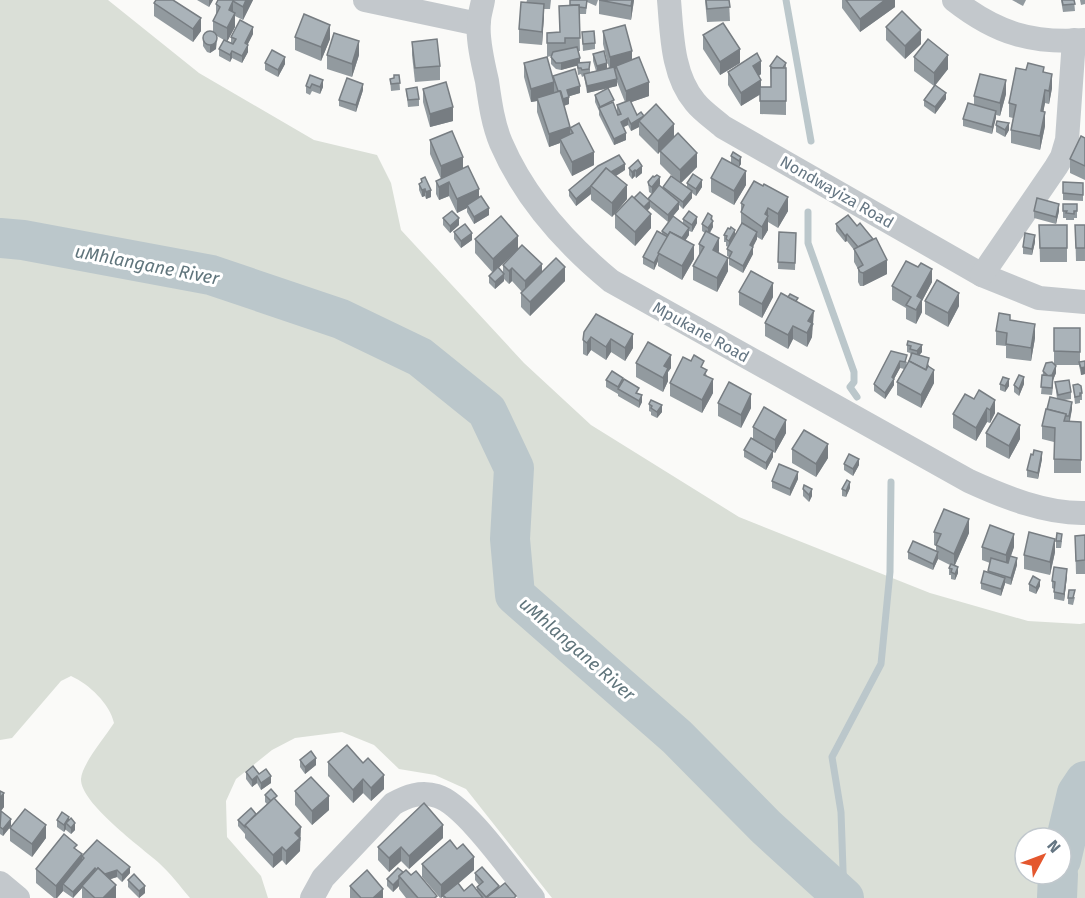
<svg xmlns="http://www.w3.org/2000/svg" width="1085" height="898" viewBox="0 0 1085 898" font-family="'Fira Sans',sans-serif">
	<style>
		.green { fill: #dadfd7; fill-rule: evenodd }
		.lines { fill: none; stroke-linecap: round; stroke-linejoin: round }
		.stream { stroke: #bbc7cb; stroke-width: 7 }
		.river { stroke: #bbc7cb; stroke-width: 40 }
		.minor { stroke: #c3c8cc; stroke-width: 24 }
		.wall { fill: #929a9f; fill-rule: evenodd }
		.shaded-wall { fill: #777d82 }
		.building { fill: #aab3b9; stroke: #777d82; stroke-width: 1.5 }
		.labels { text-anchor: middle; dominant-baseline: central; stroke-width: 6; stroke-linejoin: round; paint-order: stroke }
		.street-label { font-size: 16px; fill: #657683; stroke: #fff }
		.water-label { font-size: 18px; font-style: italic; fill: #60757c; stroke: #fff }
	</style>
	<rect width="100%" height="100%" fill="#fafaf8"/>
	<!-- green -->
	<path class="green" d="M0,0H108L199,73L314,140L377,155L391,183L401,230L524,363L591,425L739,517L930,593L1028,621L1080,624L1085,623V898H552L466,789L435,775L399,769L374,745L342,732L295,738L272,750L236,779L226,801L227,837L261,876L268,898H190C180,886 170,873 159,863C141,847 80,803 81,779C82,764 105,737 114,723C110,704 89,684 71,676L61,681L12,738L0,740ZM1025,838H1061V874H1025Z"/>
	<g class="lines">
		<!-- stream -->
		<g class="stream">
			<path d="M786,0L811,141"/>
			<path d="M808,212V243L854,372V382L850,387L857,397"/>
			<path d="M844,898L841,812L832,757L881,664L890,572L891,482"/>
		</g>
		<!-- river -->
		<g class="river">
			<path d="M0,238L23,240L211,275L341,319L420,357L487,411L514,468L510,539L515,595L677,737L766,827L844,898"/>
			<path d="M1061,860L1077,793L1085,781"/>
			<path d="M1057,898L1058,874"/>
		</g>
		<!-- minor -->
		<g class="minor">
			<path d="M365,0L478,24"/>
			<path d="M483,0C482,7 479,15 479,22C477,39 483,64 487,81C490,102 493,124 501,143C525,199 565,243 611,281L969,481C1004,497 1046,514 1085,513"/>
			<path d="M669,0C672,34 672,75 695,102C703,112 714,119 723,127L982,275L1039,298L1085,302"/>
			<path d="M954,0C996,33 1032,44 1085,40"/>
			<path d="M982,275L1056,167L1062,157L1067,140L1074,40"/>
			<path d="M0,883L18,898"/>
			<path d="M312,898L323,878L393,804C407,796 421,791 437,796C465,804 513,874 533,898"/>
		</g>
	</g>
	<!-- wall -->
	<g class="wall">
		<path d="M197,0H213L209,7Z"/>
		<path d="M218,0H253L243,20L235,16V27L227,41L231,43V37L253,34L247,45L248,52L242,63L232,58L230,62L219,56V49L224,40L217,36L216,49L210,53L207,52L203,46V36L213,32V21L216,15V4Z"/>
		<path d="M527,0H551L550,9H544L542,45L519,43V29Z"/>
		<path d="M570,0H598L596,6L587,2L586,14H579L580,51H578L580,63L590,69V72L596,71L593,61V54L607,68H609L603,44V31L632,60L649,96L631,102L637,115L644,116L674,137L697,167L681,183L687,187V183L702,187L696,196L692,193V198L683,209L679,205V209L668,222L650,207L647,211L651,228L635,246L615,228V214L634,198L648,199L652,194L649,192L648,182L660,184L659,186L663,189V187L672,176L660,164V151L658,154L639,135V127L631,131L628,125L624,127L626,140L614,145L599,115V111L595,102V95L614,106L617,112V105L625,102L617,82V86L587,93L584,76L582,77L581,74L578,75L577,65L561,70L556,69L551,64V56L547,57V33L560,32L559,6L570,5Z"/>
		<path d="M599,0H634L631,20L599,14Z"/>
		<path d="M705,0H729L730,21L707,22Z"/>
		<path d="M842,0H895V7L860,32L842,8Z"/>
		<path d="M1012,0H1026L1023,6Z"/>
		<path d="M1061,0H1074L1075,11L1063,12Z"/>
		<path d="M1080,0H1085V4L1081,5Z"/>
		<path d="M154,3L201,31L193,42L154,16Z"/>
		<path d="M886,27L921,44L905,59L886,40Z"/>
		<path d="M582,32L595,43V49L583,51Z"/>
		<path d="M703,35L740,63L720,75L703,49Z"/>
		<path d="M295,37L330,39L321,61L295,50Z"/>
		<path d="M412,42L440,66V80L415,82L412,55Z"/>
		<path d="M327,55H359L352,77L327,69Z"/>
		<path d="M914,57L948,69L935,85L946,99L935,114L924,106V100L934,86L914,71Z"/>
		<path d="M265,63L285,64L278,77L265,70Z"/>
		<path d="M524,63L553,80V76L580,93L569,96V104L564,106L570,128L594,165L572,176L560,153V143L549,147L537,112V101L531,102L524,77Z"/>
		<path d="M786,63V115L760,114V94L741,106L728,85V72L761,74L759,76L761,87H771L770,66Z"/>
		<path d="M1044,73L1052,88L1049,104L1045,103L1043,112L1045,126L1040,150L1011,143V130L1013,118L1009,117V103Z"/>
		<path d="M310,75L323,87L320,94L312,91L310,95L306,93V86Z"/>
		<path d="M399,75L400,90L391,91L390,79L394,78Z"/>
		<path d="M406,89L419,99V106L408,107Z"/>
		<path d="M423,89L453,121L430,127L423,102Z"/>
		<path d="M363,90L356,112L339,106V100Z"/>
		<path d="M1006,94L1000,116L996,115L992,134L963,126V119L974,105V96Z"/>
		<path d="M996,125L1009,130L1005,137L996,132Z"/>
		<path d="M1085,138V180L1070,173V159Z"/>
		<path d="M430,140L463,168L479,198L489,215L474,224L467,212V208L457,213L449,196L439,200L436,194V181L441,179L430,154Z"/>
		<path d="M733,152L741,164L739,167L746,185L734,205L711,192V178L731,163V156Z"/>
		<path d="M638,160L642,173L636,178L635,176L632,179L629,175V168Z"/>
		<path d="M625,170L616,176L627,199L612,217L591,200V194L576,206L569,196V190Z"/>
		<path d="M421,179L431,197L426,199L425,196L422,197L419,190V184L421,183Z"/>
		<path d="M1063,182L1083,183V201L1063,200Z"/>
		<path d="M741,203L788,211L778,228L768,222V230L762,240L757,237V239L753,247V254L743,273L729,265V257L727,256V249L728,247L726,246V242H724V235H735L741,225Z"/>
		<path d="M1063,204H1077V218H1074V220H1066V218H1063Z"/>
		<path d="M1034,211H1059L1056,224L1034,218Z"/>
		<path d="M848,215L887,274L863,286H860L858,282V269L854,262V250L847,241L845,242L836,231V224Z"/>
		<path d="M443,218L459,225L450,233L443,225Z"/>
		<path d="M683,219L697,223L692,232L689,231V235L685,240L694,259L682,280L658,266V261L654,270L643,264V257L662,234V231L683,223Z"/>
		<path d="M712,220L713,227L710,233L728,271L717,292L693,280V266L699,256V244L705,233L702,231V224Z"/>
		<path d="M1039,225H1067V262H1040Z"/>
		<path d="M1075,225H1085V261H1076Z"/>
		<path d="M454,232L472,240L461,248L454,239Z"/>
		<path d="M779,232L796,233L795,270L778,269Z"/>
		<path d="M475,239L518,249L542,272L565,281L530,316L521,307V293L522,292L512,281L509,284L504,279V281L495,289L489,283V276L493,273L475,253ZM515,252L503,265V273L498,268Z"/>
		<path d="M1035,242L1032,255L1023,254V247Z"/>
		<path d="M932,282L922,301V312L916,324L906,319V308L892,300V286Z"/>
		<path d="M739,292L773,297L762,318L739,305Z"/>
		<path d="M925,301L959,306L948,327L925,314Z"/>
		<path d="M798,302L814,324L812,327V337L807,347L793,339L788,349L765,336V323Z"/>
		<path d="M596,314L633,348L625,361L611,352L606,360L591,350L587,356L583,354V340Z"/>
		<path d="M1010,320L1035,338L1031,361L1006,358V346L996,345V331Z"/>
		<path d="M1054,328H1080V362L1085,361V374L1081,375L1079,365H1054L1056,373L1053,380L1052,395L1041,394L1043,371L1054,364Z"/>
		<path d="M908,341L922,352L919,355L929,365V367L934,383L921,408L897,395V382L904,369L900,368L894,379V385L885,399L874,391V384L891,351L907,362L906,366L909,361L911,356L910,353L907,352V345Z"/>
		<path d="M636,363L671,368L668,372V381L663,392L636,377Z"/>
		<path d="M704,368L713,393L702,413L670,396V383Z"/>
		<path d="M606,380H623L639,394L642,402L639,408L618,396V393V394L606,387Z"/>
		<path d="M1055,382L1071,392V399L1064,400L1072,409L1070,421L1081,422V473H1054V442L1042,439V426L1047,409L1057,399Z"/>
		<path d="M1000,384L1009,386L1005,392L1000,390Z"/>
		<path d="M1024,384L1019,396L1014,392V385Z"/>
		<path d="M1073,385L1082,393V400H1080V403L1075,404Z"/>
		<path d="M974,399L995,413L990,423L987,422L976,441L953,428V414Z"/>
		<path d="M718,403L751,408L741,428L718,416Z"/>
		<path d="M649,404L662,412L657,418L651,415V412L649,411Z"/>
		<path d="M753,427L786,433L775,453L773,452V457L766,470L744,457V450L753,439Z"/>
		<path d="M986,433L1020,439L1009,459L986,447Z"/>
		<path d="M792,449L828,458L816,477L792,463Z"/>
		<path d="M1042,459L1038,479L1027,477V470Z"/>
		<path d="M844,464L859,465L853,476L844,470Z"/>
		<path d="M798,479L790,496L772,488V481Z"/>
		<path d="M850,488L846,497L842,496V489Z"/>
		<path d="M803,489L812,496L809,502L803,496Z"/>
		<path d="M934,532L969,533L955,565L958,573L955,580L951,579V575H949V568L950,565L938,559L933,570L908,559V552L936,551V546L934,545Z"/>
		<path d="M1085,535V574H1076L1075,536Z"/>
		<path d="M1056,541H1062L1061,548H1056Z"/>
		<path d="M982,547H1014L1011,556L1017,565L1011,585L1005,583L1001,596L981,589V583L988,573L990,563L982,560Z"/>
		<path d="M1055,552L1050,575L1024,569V555Z"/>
		<path d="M1067,576L1064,601L1054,599V589L1052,588V581Z"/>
		<path d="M1029,584L1040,586L1036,594L1029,591Z"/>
		<path d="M1075,597L1073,605L1068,604V598Z"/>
		<path d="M300,760L316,765L305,774L300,767Z"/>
		<path d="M328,762L384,789L371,801L363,793L353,803L328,776Z"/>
		<path d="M246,772L271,783L261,790L257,783L252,787L246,779Z"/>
		<path d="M0,791L4,807L1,811L11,826L3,836L0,834Z"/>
		<path d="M295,791L329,810L312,825L295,805Z"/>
		<path d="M265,795L277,801L301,840L300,841V851L286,865L282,860L273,868L245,838V834L238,826V820L256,814L267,804L265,802Z"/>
		<path d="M57,820H69L75,830L71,834L66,830V829L64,832L57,827Z"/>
		<path d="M10,828L46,838L32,857L10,841Z"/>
		<path d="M443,838L409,869L401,861L389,872L378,860V847Z"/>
		<path d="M77,851L82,861V856L130,873L122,882L117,877L110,879L116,898H82V888L73,898L63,891L57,898H54L36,883V869Z"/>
		<path d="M422,864L474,870L458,884L464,891L477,890V887L479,885L475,880V873L516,898H443V897L440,898L422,877Z"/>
		<path d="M403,872L411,875L437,898H406L399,889V886L393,892L387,886V879Z"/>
		<path d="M128,880L145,893L139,898L128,887Z"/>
		<path d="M350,886L383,898H350Z"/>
	</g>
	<!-- shaded-wall -->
	<g class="shaded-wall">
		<path d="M209,0H213L209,7Z"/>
		<path d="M246,0H253L243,20V7Z"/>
		<path d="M632,0H634L631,20V6Z"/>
		<path d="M885,0H895V7L860,32V19Z"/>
		<path d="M233,1V15L229,10Z"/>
		<path d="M544,4V17L542,45V32Z"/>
		<path d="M235,13V27L227,42V28Z"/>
		<path d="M201,18V31L193,42V29Z"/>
		<path d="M330,25V39L321,61V47Z"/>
		<path d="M253,27V34L245,50V43Z"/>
		<path d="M921,30V44L905,59V46Z"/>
		<path d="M217,35L216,49L210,53V46Z"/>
		<path d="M359,41V55L352,77V64Z"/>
		<path d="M248,45V52L242,63V56Z"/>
		<path d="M740,49V63L720,75V62Z"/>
		<path d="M232,51V58L230,62V55Z"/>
		<path d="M632,51V64L616,66V69L610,71V57Z"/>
		<path d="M948,55V69L934,87V73Z"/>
		<path d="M285,57V64L278,77V70Z"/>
		<path d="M580,58V65L561,70V63Z"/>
		<path d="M761,61V74L753,80V66Z"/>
		<path d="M607,63V70L597,73V66Z"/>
		<path d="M1052,74V88L1049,104V91Z"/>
		<path d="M617,79V86L587,93V86Z"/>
		<path d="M323,80V87L320,94V87Z"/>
		<path d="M761,80V94L741,106V93Z"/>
		<path d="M1006,80V94L1000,116V103Z"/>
		<path d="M554,82V96L537,98V101L531,102V89Z"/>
		<path d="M649,82V96L626,104V91Z"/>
		<path d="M363,84V90L356,112V105Z"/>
		<path d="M580,86V93L567,97V90Z"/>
		<path d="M1045,90V103L1041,125V111Z"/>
		<path d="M946,93V99L935,114V107Z"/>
		<path d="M569,97V104L563,106V99Z"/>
		<path d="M453,107V121L430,127V114Z"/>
		<path d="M996,111V118L992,134V127Z"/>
		<path d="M1045,112V126L1040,150V136Z"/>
		<path d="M644,117L639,121V127L631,131V124Z"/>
		<path d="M628,118V125L621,128V122Z"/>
		<path d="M1009,123V130L1005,137V130Z"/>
		<path d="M674,124V137L658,154V141Z"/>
		<path d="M570,127V140L560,139V143L549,147V134Z"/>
		<path d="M626,133V140L614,145V139Z"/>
		<path d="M594,152V165L572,176V162Z"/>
		<path d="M697,153V167L680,184V170Z"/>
		<path d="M463,157V170L441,179V166Z"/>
		<path d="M741,157V164L739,167V161Z"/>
		<path d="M625,164V170L606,182V175Z"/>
		<path d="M642,166V173L636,178V171Z"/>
		<path d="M635,170V176L632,179V172Z"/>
		<path d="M746,171V185L734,205V191Z"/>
		<path d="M660,177V184L652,194V187Z"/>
		<path d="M702,180V187L696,196V189Z"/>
		<path d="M449,182V196L439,200V187Z"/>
		<path d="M627,185V199L612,217V203Z"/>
		<path d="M591,187V194L576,206V199Z"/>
		<path d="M425,189V196L422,197V190Z"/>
		<path d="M479,189V203L467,205V208L457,213V199Z"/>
		<path d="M431,190V197L426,199V192Z"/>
		<path d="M692,191V198L683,209V202Z"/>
		<path d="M788,197V211L778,228V214Z"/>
		<path d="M650,201V208L641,217V210Z"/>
		<path d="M679,202V209L668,222V215Z"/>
		<path d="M1059,204V211L1056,224V217Z"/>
		<path d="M489,208V215L474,224V217Z"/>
		<path d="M768,208V230L762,240V227L765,214Z"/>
		<path d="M651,214V228L635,246V232Z"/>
		<path d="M712,216L713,227L708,235V228Z"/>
		<path d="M697,217V223L692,232V225Z"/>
		<path d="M459,218V225L450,233V226Z"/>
		<path d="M689,228V235L679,250V243Z"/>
		<path d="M735,230V237L729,248V241Z"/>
		<path d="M757,232V239L750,252V245Z"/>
		<path d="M472,233V240L461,248V241Z"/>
		<path d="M847,234V241L845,242V236Z"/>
		<path d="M1035,235V242L1032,255V249Z"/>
		<path d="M518,236V250L493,273V259Z"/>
		<path d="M719,238V251L713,263V250Z"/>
		<path d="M694,245V259L682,280V266Z"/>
		<path d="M753,247V254L743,273V266Z"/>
		<path d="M658,254V261L654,270V263Z"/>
		<path d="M728,258V271L717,292V278Z"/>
		<path d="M887,260V274L863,286V273Z"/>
		<path d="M542,264V277L525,295V281Z"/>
		<path d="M565,267V281L530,316V302Z"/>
		<path d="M512,268V281L509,284V271Z"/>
		<path d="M932,269V282L922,301V312L916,324L917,296Z"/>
		<path d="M504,274V281L495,289V282Z"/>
		<path d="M773,283V297L762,318V304Z"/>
		<path d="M959,293V306L948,327V313Z"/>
		<path d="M814,311L812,337L807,347V333L808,321Z"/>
		<path d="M1035,324V338L1031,361V348Z"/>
		<path d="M793,326V339L788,349V335Z"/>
		<path d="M633,334V348L625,361V348Z"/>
		<path d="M591,337V350L587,356V343Z"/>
		<path d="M611,339V352L606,360V347Z"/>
		<path d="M922,345V352L917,358V351Z"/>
		<path d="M671,355V368L668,372V381L663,392V378L664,366Z"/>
		<path d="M900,361V368L894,379V385L885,399V393Z"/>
		<path d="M1056,366V373L1053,380L1052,395V388L1048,376Z"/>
		<path d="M1085,367V374L1081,375V368Z"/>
		<path d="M934,370V383L921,408V395Z"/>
		<path d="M1024,377V384L1019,396V389Z"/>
		<path d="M713,379V393L702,413V400Z"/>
		<path d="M1009,379V386L1005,392V386Z"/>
		<path d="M751,394V408L741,428V415Z"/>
		<path d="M642,395V402L639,408V401Z"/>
		<path d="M995,400V413L990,423V410Z"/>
		<path d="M1072,402V409L1069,423V416Z"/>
		<path d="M662,405V412L657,418V412Z"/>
		<path d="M987,408V422L976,441V428Z"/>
		<path d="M786,420V433L775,453V440Z"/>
		<path d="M1020,425V439L1009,459V446Z"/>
		<path d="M828,444V458L816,477V464Z"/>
		<path d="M773,451V457L766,470V463Z"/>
		<path d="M1042,452V459L1038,479V473Z"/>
		<path d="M859,459V465L853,476V469Z"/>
		<path d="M798,472V479L790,496V489Z"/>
		<path d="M850,482V488L846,497V491Z"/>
		<path d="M812,489V496L809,502V495Z"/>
		<path d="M969,519V533L954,567V554Z"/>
		<path d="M1014,534V547L1006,569V555Z"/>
		<path d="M1055,539V552L1050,575V562Z"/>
		<path d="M938,552V559L933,570V564Z"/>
		<path d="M1017,558V565L1011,585V578Z"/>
		<path d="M958,567V573L955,580V574Z"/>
		<path d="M1067,569V576L1064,601V594Z"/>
		<path d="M1005,578V584L1001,596V589Z"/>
		<path d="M1040,580V586L1036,594V588Z"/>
		<path d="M316,758V765L305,774V767Z"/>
		<path d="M384,775V789L371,801V788Z"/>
		<path d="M257,776V783L252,787V780Z"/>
		<path d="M271,776V783L261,790V783Z"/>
		<path d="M363,779V793L353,803V790Z"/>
		<path d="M4,793V807L0,812V798Z"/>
		<path d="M329,796V810L312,825V811Z"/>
		<path d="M69,817V824L66,823V829L64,832V825Z"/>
		<path d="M11,819V826L3,836V829Z"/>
		<path d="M75,823V830L71,834V828Z"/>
		<path d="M46,825V838L32,857V844Z"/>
		<path d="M443,825V838L409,869V856Z"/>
		<path d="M301,827L300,851L286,865V851L295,833Z"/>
		<path d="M282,847V860L273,868V855Z"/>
		<path d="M401,847V861L389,872V858Z"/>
		<path d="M82,854V867L63,884V891L57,898H56V886Z"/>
		<path d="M474,857V870L441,898V885Z"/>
		<path d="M130,867V873L122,882V875Z"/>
		<path d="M95,868V874L82,886V888L73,898V892Z"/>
		<path d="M117,870V877L102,882V875Z"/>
		<path d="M399,879V886L393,892V885Z"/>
		<path d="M116,885V898H103Z"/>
		<path d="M145,886V893L139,898V891Z"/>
		<path d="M383,889V898H373Z"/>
	</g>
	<!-- building -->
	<g class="building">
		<path d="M156,0H173L201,18L193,29L154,3Z"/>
		<path d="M218,0H246L243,7L233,1L229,10L235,13L227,28L213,21L220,7L216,4Z"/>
		<path d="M570,0H587L586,8L579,7V5H570Z"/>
		<path d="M599,0H632L631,6Z"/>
		<path d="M706,0H729L730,7L707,9Z"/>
		<path d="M846,0H885L860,19Z"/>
		<path d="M1062,0H1074L1075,4L1063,5Z"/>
		<path d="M521,2L544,4L542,32L519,29Z"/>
		<path d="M579,5L580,38H565V43H547V33L560,32L559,6Z"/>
		<path d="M902,11L921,30L905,46L886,27Z"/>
		<path d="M304,14L330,25L321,47L295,37Z"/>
		<path d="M240,20L253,27L245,43L248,45L242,56L232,51L230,55L219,49L224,40L233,44L236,39L231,37Z"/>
		<path d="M723,23L740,49L720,62L703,35Z"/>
		<path d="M625,25L632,51L610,57L603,31Z"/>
		<path d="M594,31L595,43L583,44L582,32Z"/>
		<circle cx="210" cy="38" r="7"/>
		<path d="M334,33L359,41L352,64L327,55Z"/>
		<path d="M437,39L440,66L415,68L412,42Z"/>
		<path d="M928,39L948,55L934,73L914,57Z"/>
		<path d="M577,47L580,58L561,63H556L551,57L553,52Z"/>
		<path d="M272,50L285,57L278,70L265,63Z"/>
		<path d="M604,51L607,63L597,66L593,54Z"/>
		<path d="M757,53L761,61L753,66L761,80L741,93L728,72Z"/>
		<path d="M777,56L786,63L783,68H773L770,66Z"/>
		<path d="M547,57L554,82L531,89L524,63Z"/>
		<path d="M639,57L649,82L626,91L616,66Z"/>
		<path d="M590,62L589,69L582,70L581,68H578L577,63Z"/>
		<path d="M1028,63L1044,67L1043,72L1052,74L1049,91L1045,90L1041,111L1045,112L1040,136L1011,130L1016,105L1009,103L1016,68L1026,70Z"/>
		<path d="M614,67L617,79L587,86L584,74Z"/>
		<path d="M771,68H786V101H760V87H771Z"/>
		<path d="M575,69L580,86L567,90L569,97L563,99L561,92L560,93V91H558L553,76Z"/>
		<path d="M980,74L1006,80L1000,103L974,96Z"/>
		<path d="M310,75L323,80L320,87L312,84L310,88L306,86Z"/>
		<path d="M394,75H399L400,83L391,84L390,79L394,78Z"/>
		<path d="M347,78L363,84L356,105L339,100Z"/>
		<path d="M446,82L453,107L430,114L423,89Z"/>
		<path d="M935,85L946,93L935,107L924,100Z"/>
		<path d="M417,87L419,99L408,100L406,89Z"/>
		<path d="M608,88L614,100L600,107L595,95Z"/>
		<path d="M560,91L570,127L549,134L537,98Z"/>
		<path d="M630,100L637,115L641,112L644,116L631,124L628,118L621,122L626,133L614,139L599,108L613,102L618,115L621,114L617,105Z"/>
		<path d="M968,103L996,111L992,127L963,119Z"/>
		<path d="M656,104L674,124L658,141L639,121Z"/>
		<path d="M997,121L1009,123L1005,130L996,125Z"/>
		<path d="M579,123L594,152L572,162L560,139L573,133L570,128Z"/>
		<path d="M452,131L463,157L441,166L430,140Z"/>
		<path d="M678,133L697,153L680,170L660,151Z"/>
		<path d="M1081,136L1085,138V166L1070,159Z"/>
		<path d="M733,152L741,157L739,161L731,156Z"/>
		<path d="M619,155L625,164L611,172L606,168L591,186L576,199L569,190L598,166Z"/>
		<path d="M722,158L746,171L734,191L711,178Z"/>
		<path d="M638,160L642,166L636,171L635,170L632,172L629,168Z"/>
		<path d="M468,166L479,189L457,199L449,182L439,187L436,181Z"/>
		<path d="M606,168L627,185L612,203L591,186Z"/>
		<path d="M693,174L702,180L696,189L687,183Z"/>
		<path d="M657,175L660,177L652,187L649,185L648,182L653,176L654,177Z"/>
		<path d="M671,176L692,191L683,202L663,187Z"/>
		<path d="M425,177L431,190L426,192L425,189L422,190L419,184L422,182L421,179Z"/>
		<path d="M754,181L763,186L764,184L788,197L778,214L768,208L765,214L768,216L762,227L741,212L744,205L741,203Z"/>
		<path d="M1063,182L1083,183V195L1063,193Z"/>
		<path d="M659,185L679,202L668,215L648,199Z"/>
		<path d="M640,192L650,201L644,207L634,198Z"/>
		<path d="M481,196L489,208L474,217L467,205Z"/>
		<path d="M632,196L651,214L635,232L615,214Z"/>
		<path d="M1037,198L1059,204L1056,217L1034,211Z"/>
		<path d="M1063,204H1077V211H1074V214L1066,213L1067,211H1063Z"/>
		<path d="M452,211L459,218L450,226L443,218Z"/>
		<path d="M689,211L697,217L692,225L683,219Z"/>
		<path d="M708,213L712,216L711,219L713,221L708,228L702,224Z"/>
		<path d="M848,215L857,226L860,223L873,239L858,247L847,234L845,236L836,224Z"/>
		<path d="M501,216L518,236L493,259L475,239Z"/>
		<path d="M673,216L689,228L682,238L670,232L668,235L662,231Z"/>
		<path d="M742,223L757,232L750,245L753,247L743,266L729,258L732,252L727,249Z"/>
		<path d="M465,224L472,233L461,241L454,232Z"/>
		<path d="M1039,225H1067V248H1040Z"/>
		<path d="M1075,225H1085V248H1076Z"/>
		<path d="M731,227L735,230L729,241L726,239L727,236L724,235L728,228L730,229Z"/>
		<path d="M657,231L668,237L654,263L643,257Z"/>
		<path d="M706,231L719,238L713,250L728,258L717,278L693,266L704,247L699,244Z"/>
		<path d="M670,232L694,245L682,266L658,253Z"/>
		<path d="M779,232L796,233L795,263L778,262Z"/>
		<path d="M1025,233L1035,235L1032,249L1023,247Z"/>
		<path d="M876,238L887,260L863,273L860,272L858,268L863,265L854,249Z"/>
		<path d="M522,245L542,264L525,281L512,268L509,271L503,265Z"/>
		<path d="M556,258L565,267L530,302L521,293Z"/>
		<path d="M906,261L918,267L921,263L932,269L917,296L922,299L916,310L906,305L911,297L892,286Z"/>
		<path d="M498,267L504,274L495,282L489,276Z"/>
		<path d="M751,271L773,283L762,304L739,292Z"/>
		<path d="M937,280L959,293L948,313L925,301Z"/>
		<path d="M781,293L814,311L808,321L812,323L807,333L793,326L788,335L765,323Z"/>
		<path d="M790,294L798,298L796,301L788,297Z"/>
		<path d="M999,313L1010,315V320L1035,324L1031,348L1006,344L1007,333L996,331Z"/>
		<path d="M596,314L633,334L625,348L611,339L606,347L591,337L587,343L583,340L584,332Z"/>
		<path d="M1054,328H1080V352L1054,351Z"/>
		<path d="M908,341L922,345L917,351L910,349L911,346L907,345Z"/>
		<path d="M648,342L671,355L664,366L668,368L663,378L636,363Z"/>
		<path d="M891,351L907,355L905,362L900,361L892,377L894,379L885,393L874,384Z"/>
		<path d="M912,353L929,358L926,370L909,361Z"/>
		<path d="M694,355L704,361L701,367L707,370L704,375L713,379L702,400L670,383L683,357L691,361Z"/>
		<path d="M909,361L926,370L928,366L934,370L921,395L897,382Z"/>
		<path d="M1085,361V367L1081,368L1079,362Z"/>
		<path d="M1052,362L1056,366L1052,375L1048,376L1043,371L1046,363Z"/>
		<path d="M612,371L623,378L618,387L606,380Z"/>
		<path d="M1019,375L1024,377L1019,389L1014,385Z"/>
		<path d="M1042,375L1053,376L1052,388L1041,387Z"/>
		<path d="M1003,377L1009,379L1005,386L1000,384Z"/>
		<path d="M624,379L639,388L636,393L642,395L639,401L618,389Z"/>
		<path d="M1069,380L1071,392L1058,395L1055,382Z"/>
		<path d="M729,382L751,394L741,415L718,403Z"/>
		<path d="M1078,384L1081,386L1082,393H1080V396L1075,397L1073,385Z"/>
		<path d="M979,390L995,400L990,410L987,408L976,428L953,414L965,394L974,399Z"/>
		<path d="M1050,397L1072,402L1069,416H1066V414L1047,409Z"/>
		<path d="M651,400L662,405L657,412L651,408L652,406L649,404Z"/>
		<path d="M764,407L786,420L775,440L753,427Z"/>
		<path d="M1046,409L1066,414L1064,421L1081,422V460L1054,459L1055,428L1042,426Z"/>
		<path d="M998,413L1020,425L1009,446L986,433Z"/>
		<path d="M804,430L828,444L816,464L792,449Z"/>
		<path d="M751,438L773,451L766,463L744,450Z"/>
		<path d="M1034,450L1042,452L1038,473L1027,470L1031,454L1033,455Z"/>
		<path d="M849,454L859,459L853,469L844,464Z"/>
		<path d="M779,464L798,472L790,489L772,481Z"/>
		<path d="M847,480L850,482L846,491L842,489Z"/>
		<path d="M804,485L812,489L809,495L803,489Z"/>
		<path d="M944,509L969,519L954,554L936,545L941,534L934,532Z"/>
		<path d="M990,525L1014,534L1006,555L982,547Z"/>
		<path d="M1029,532L1055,539L1050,562L1024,555Z"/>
		<path d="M1057,533L1062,534L1061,541H1056Z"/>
		<path d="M1085,535V560L1076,561L1075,536Z"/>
		<path d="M913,541L938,552L933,564L908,552Z"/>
		<path d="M1010,556L1017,558L1011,578L988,571L991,558L1008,563Z"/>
		<path d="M951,564L958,567L955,574L951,572L952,569L949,568Z"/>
		<path d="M1054,567L1067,569L1064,594L1054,592L1055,582L1052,581Z"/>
		<path d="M984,571L1005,578L1001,589L981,583Z"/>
		<path d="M1033,576L1040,580L1036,588L1029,584Z"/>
		<path d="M1069,590H1075L1073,598H1068Z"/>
		<path d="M347,745L363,763L368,758L384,775L371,788L363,779L353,790L328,762Z"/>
		<path d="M311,751L316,758L305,767L300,760Z"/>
		<path d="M253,766L259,774L266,769L271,776L261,783L257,776L252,780L246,772Z"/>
		<path d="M311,777L329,796L312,811L295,791Z"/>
		<path d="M271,789L277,796L271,801L265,795Z"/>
		<path d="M0,791L4,793L0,798Z"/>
		<path d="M274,798L301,827L295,833L300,838L286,851L282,847L273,855L245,825Z"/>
		<path d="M424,803L443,825L409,856L401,847L389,858L378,847Z"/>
		<path d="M251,808L256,814L245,825V827L238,820Z"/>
		<path d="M25,809L46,825L32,844L10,828Z"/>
		<path d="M1,811L11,819L3,829L0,827Z"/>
		<path d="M62,812L69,817L64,825L57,820Z"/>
		<path d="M71,818L75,823L71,828L66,823Z"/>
		<path d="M64,834L77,845L74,848L82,854L56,886L36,869Z"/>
		<path d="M97,840L130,867L122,875L117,870L105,874L98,868L97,870L95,868L73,892L63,884L84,858L82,856Z"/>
		<path d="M450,840L457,849L463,844L474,857L441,885L422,864Z"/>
		<path d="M482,867L499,886L486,897L477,887L483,882L475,873Z"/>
		<path d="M98,868L116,885L103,898H95L82,886Z"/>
		<path d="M398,868L403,872L399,876V879L393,885L387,879Z"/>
		<path d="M367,870L383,889L373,898H361L350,886Z"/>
		<path d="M406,870L411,875L416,871L437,896L434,898H418L399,876Z"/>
		<path d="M134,874L145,886L139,891L128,880Z"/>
		<path d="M458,883L464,891L472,884L483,898H446L443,895Z"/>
		<path d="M505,883L516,896L514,898H486Z"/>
	</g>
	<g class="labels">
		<!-- street labels -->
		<g class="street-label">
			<text transform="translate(837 192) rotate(30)">Nondwayiza Road</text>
			<text transform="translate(701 332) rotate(29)">Mpukane Road</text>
		</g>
		<!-- water labels -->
		<g class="water-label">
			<text transform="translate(147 265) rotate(11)">uMhlangane River</text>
			<text transform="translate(577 649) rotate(41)">uMhlangane River</text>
		</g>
	</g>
	<!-- north arrow -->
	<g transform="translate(1043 856) rotate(49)"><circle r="28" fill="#ffffff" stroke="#c1c8cd" stroke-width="1.5"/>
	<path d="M0-4.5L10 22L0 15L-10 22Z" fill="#e4572e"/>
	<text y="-9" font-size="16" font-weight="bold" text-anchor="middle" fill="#657683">N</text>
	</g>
</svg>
